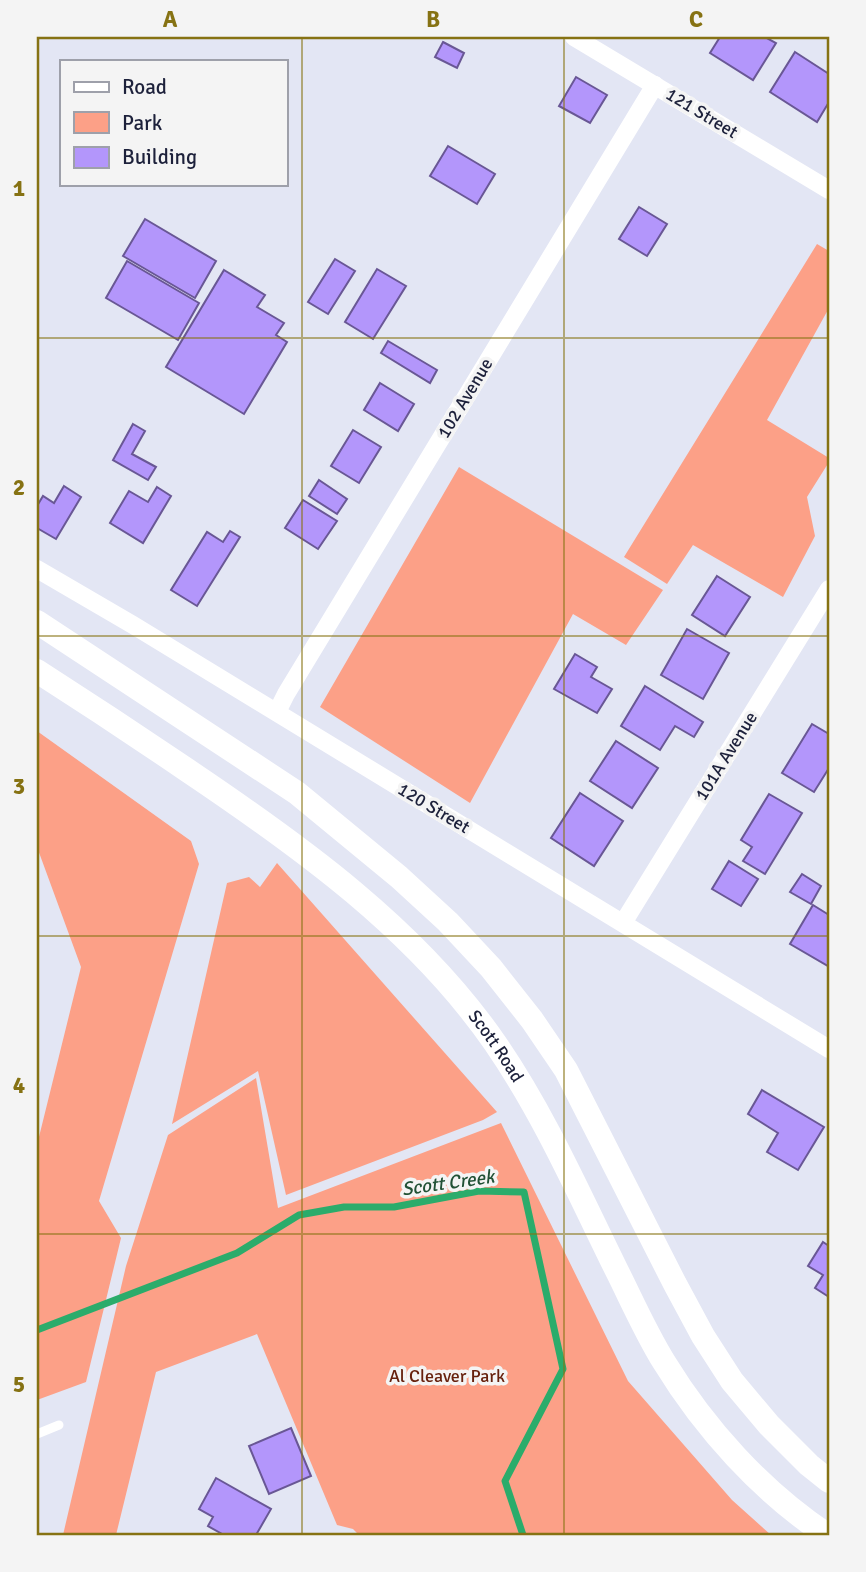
<svg xmlns="http://www.w3.org/2000/svg" width="866" height="1572" viewBox="0 0 866 1572" font-family="Signika,sans-serif">
	<style>
		.green { fill: #fca087 }
		.lines { fill: none; stroke-linecap: round; stroke-linejoin: round }
		.stream { stroke: #2bac6b; stroke-width: 7 }
		.building { fill: #b396fb; stroke: #695795; stroke-width: 2 }
		.service { stroke: #fff; stroke-width: 9 }
		.minor { stroke: #fff; stroke-width: 18 }
		.secondary { stroke: #fff; stroke-width: 24 }
		.grid { fill: none; stroke: #867213; stroke-width: 2; stroke-opacity: 0.55 }
		.labels { text-anchor: middle; dominant-baseline: central; stroke-width: 7; stroke-linejoin: round; paint-order: stroke }
		.street-label { font-size: 18px; fill: #1d213b; stroke: #f4f4f4 }
		.park-label { font-size: 18px; fill: #67210d; stroke: #f4f4f4 }
		.water-label { font-size: 19px; font-style: italic; fill: #215135; stroke: #f4f4f4 }
		.neatline { fill: none; stroke: #867213; stroke-width: 2.5 }
		.grid-label { font-size: 23px; text-anchor: middle; font-weight: bold; fill: #867213 }
	</style>
	<rect width="100%" height="100%" fill="#e3e6f4"/>
	<!-- green -->
	<g class="green">
		<path d="M817,244L829,251V308L767,420L829,458V462L807,497L815,536L783,597L693,545L667,584L624,557Z"/>
		<path d="M459,467L663,590L626,645L573,614L470,803L320,707Z"/>
		<path d="M37,731L191,841L199,864L99,1201L121,1238L86,1382L37,1400V1145L81,967L37,847Z"/>
		<path d="M277,863L497,1112L483,1120L286,1195L258,1071L172,1124L227,883L249,877L260,887Z"/>
		<path d="M256,1078L278,1208L501,1123L628,1381L732,1500L771,1535H359L353,1529L337,1525L257,1334L156,1372L116,1535H63L126,1266L168,1135Z"/>
	</g>
	<g class="lines">
		<!-- stream -->
		<path class="stream" d="M37,1330L237,1253L299,1215L344,1207H394L479,1191L524,1192L563,1369L505,1481L523,1535"/>
	</g>
	<!-- building -->
	<g class="building">
		<path d="M720,37H765L776,43L753,80L710,53Z"/>
		<path d="M443,42L464,53L457,68L435,57Z"/>
		<path d="M795,52L829,74V102L817,122L770,92Z"/>
		<path d="M576,77L607,95L590,123L559,106Z"/>
		<path d="M448,146L495,174L477,204L430,176Z"/>
		<path d="M639,207L667,224L647,256L619,239Z"/>
		<path d="M145,219L216,261L195,298L123,256Z"/>
		<path d="M335,259L355,271L328,314L308,302Z"/>
		<path d="M127,261L199,303L178,340L106,298Z"/>
		<path d="M377,269L406,286L373,339L345,322Z"/>
		<path d="M224,270L265,295L257,307L284,323L276,335L287,342L244,414L166,367Z"/>
		<path d="M388,341L437,370L430,383L381,353Z"/>
		<path d="M380,383L414,404L398,431L364,410Z"/>
		<path d="M133,424L145,431L132,454L156,467L148,480L113,460Z"/>
		<path d="M353,430L381,447L359,483L331,466Z"/>
		<path d="M319,480L347,499L337,514L309,496Z"/>
		<path d="M64,486L81,497L56,539L37,528V506L43,496L54,503Z"/>
		<path d="M157,487L171,496L143,543L110,523L129,491L148,502Z"/>
		<path d="M303,500L337,521L318,549L285,528Z"/>
		<path d="M230,531L240,537L197,606L171,590L207,532L223,542Z"/>
		<path d="M717,576L750,597L725,636L692,615Z"/>
		<path d="M687,629L729,653L703,699L661,675Z"/>
		<path d="M575,654L597,667L591,677L612,689L597,713L554,689Z"/>
		<path d="M645,686L703,722L694,737L675,726L660,750L621,726Z"/>
		<path d="M812,724L829,734V768L814,792L782,773Z"/>
		<path d="M616,741L658,768L632,808L590,781Z"/>
		<path d="M580,793L623,821L594,866L551,838Z"/>
		<path d="M769,794L802,813L765,874L743,861L752,847L741,840Z"/>
		<path d="M729,861L758,879L741,906L712,889Z"/>
		<path d="M802,874L821,886L811,904L790,892Z"/>
		<path d="M813,905L829,915V964L828,966L790,944Z"/>
		<path d="M762,1090L824,1127L798,1170L767,1152L778,1133L748,1114Z"/>
		<path d="M823,1242L829,1246V1297L815,1288L823,1275L808,1266Z"/>
		<path d="M291,1428L311,1476L269,1494L249,1446Z"/>
		<path d="M216,1478L271,1509L256,1535H224L208,1526L213,1517L199,1509Z"/>
	</g>
	<g class="lines">
		<!-- service -->
		<path class="service" d="M37,1434L59,1425"/>
		<!-- minor -->
		<g class="minor">
			<path d="M574,37L829,190"/>
			<path d="M37,569L133,625L829,1049"/>
			<path d="M277,712L286,694L655,85"/>
			<path d="M623,923L829,589"/>
		</g>
		<!-- secondary -->
		<g class="secondary">
			<path d="M37,622L297,793L399,877L448,922L491,968L532,1020L566,1070L675,1284L703,1336L732,1381L769,1425L809,1465L829,1481"/>
			<path id="s1" d="M37,671C87,703 137,736 187,770C300,846 417,930 495,1043C544,1114 579,1194 617,1271C632,1301 646,1333 664,1362C705,1429 761,1491 827,1535"/>
		</g>
	</g>
	<!-- grid -->
	<path class="grid" d="M302,37V1535M564,37V1535M37,338H829M37,636H829M37,936H829M37,1234H829"/>
	<g class="labels">
		<!-- street labels -->
		<g class="street-label">
			<text transform="translate(702 113) rotate(31)">121 Street</text>
			<text transform="translate(465 398) rotate(-59)">102 Avenue</text>
			<text transform="translate(726 756) rotate(-58)">101A Avenue</text>
			<text transform="translate(434 808) rotate(31)">120 Street</text>
			<text stroke="none"><textPath href="#s1" startOffset="597">Scott Road</textPath></text>
		</g>
		<!-- park labels -->
		<g class="park-label">
			<text x="447" y="1376">Al Cleaver Park</text>
		</g>
		<!-- water labels -->
		<g class="water-label">
			<text transform="translate(448 1183) rotate(-8)">Scott Creek</text>
		</g>
	</g>
	<!-- border -->
	<rect width="866" height="1572" fill="none" stroke="#f4f4f4" stroke-width="77"/>
	<!-- legend -->
	<rect x="60" y="60" width="228" height="126" fill="#f4f4f4" stroke="#9ea0aa" stroke-width="2"/>
	<rect x="74" y="82" width="35" height="10" fill="#ffffff" stroke="#9ea0aa" stroke-width="2"/>
	<text x="122" y="94" font-size="21" fill="#1d213b">Road</text>
	<rect x="74" y="112" width="35" height="21" fill="#fca087" stroke="#9ea0aa" stroke-width="2"/>
	<text x="122" y="130" font-size="21" fill="#1d213b">Park</text>
	<rect x="74" y="147" width="35" height="21" fill="#b396fb" stroke="#9ea0aa" stroke-width="2"/>
	<text x="122" y="164" font-size="21" fill="#1d213b">Building</text>
	<rect x="38" y="38" width="790" height="1496" class="neatline"/>
	<g class="grid-label">
		<text x="170" y="27">A</text>
		<text x="433" y="27">B</text>
		<text x="696" y="27">C</text>
		<text x="19" y="196">1</text>
		<text x="19" y="495">2</text>
		<text x="19" y="794">3</text>
		<text x="19" y="1093">4</text>
		<text x="19" y="1392">5</text>
	</g>
</svg>
